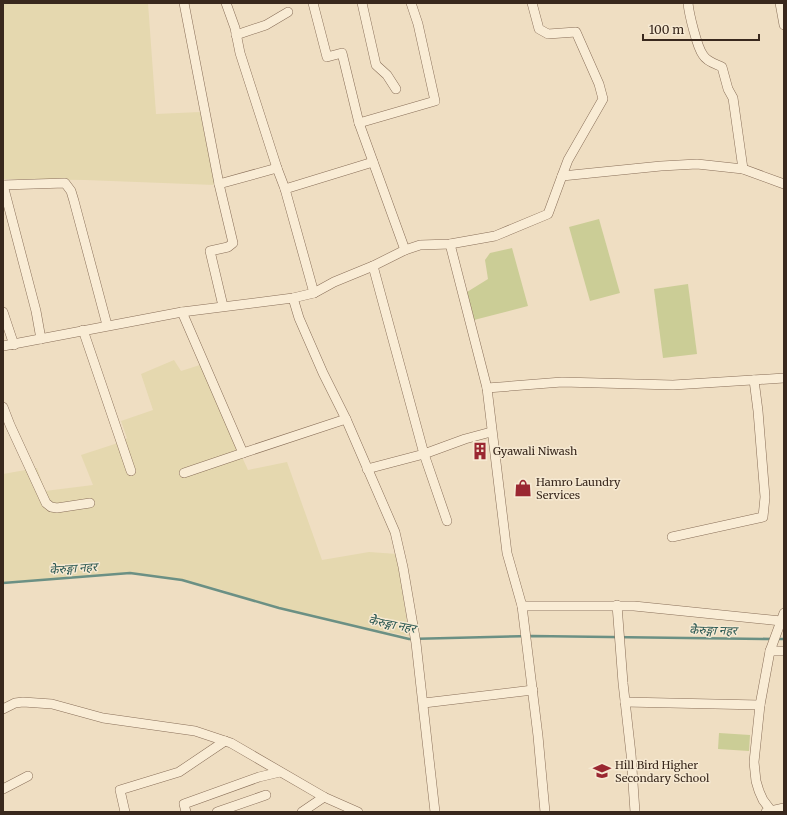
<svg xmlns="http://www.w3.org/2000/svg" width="787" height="815" viewBox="0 0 787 815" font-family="Merriweather,'Noto Sans Devanagari',serif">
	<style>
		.farmland { fill: #e5d8af }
		.green { fill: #cbcd96 }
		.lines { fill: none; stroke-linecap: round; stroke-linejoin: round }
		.stream { stroke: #6b9084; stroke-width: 2.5 }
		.street-casing { stroke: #896f59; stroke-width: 10 }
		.street { stroke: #f9ecd5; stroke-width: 9 }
		.labels { text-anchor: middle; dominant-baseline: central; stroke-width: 3; stroke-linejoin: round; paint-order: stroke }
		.poi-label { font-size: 11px; fill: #39281d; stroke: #f6e9d2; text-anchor: start }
		.water-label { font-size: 12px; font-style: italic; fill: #2c5953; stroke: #f6e9d2 }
	</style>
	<rect width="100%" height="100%" fill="#efdec2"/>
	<!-- farmland -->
	<g class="farmland">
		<path d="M3,3H148L156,114L200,112L215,185L85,180L3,179Z"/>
		<path d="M174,360L181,371L200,365L248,470L287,462L322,560L369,552L397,554L409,636L345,624L258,602L220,589L179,580L130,573L3,582V474L37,468L45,491L93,485L81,455L121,442L127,438L121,421L153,410L141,374Z"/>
	</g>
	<!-- green -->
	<g class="green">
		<path d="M599,219L620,293L590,301L569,227Z"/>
		<path d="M512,248L528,306L474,320L467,292L488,279L485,260L490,253Z"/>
		<path d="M688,284L697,354L663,358L654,289Z"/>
		<path d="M719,733L750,735L749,751L718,749Z"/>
	</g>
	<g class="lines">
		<!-- stream -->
		<g class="stream">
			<path d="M3,583L130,573L182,580L279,608L409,639L532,636L772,639"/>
			<path d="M777,639H784"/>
		</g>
		<!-- street casing -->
		<g class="street-casing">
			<g id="street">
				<path d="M184,3L219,184L233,243L228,247L210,251L223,306"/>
				<path d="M226,3L235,28L240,53L277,168"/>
				<path d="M313,3L327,57L342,53L359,123L405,250"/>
				<path d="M362,3L376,65L387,75L396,89"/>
				<path d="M532,3L539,29L548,34L576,32L599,84L603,99L568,160L562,176"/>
				<path d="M688,3C689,14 697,47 703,55C707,62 716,64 722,67L728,89L733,98L743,169"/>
				<path d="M780,3L784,25"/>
				<path d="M236,35L266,25L288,12"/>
				<path d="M359,123L435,101L418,24L411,3"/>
				<path d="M219,184L277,168L285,189L314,293"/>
				<path d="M3,185L65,183L71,191L74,201L107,325"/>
				<path d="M3,185L36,311L41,339"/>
				<path d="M285,189L373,162"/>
				<path d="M450,244L487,388L507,553L522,606L538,736L545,812"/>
				<path d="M373,266L424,454L447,521"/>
				<path d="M293,298L299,318L323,373L346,419L395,532L403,567L416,643L435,812"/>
				<path d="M3,312L14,345"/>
				<path d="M182,312L243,453L346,419"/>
				<path d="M83,330L131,471"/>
				<path d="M3,346L182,312L293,298L314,293L334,282L373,266L405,250L420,245L450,244L495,236L548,214L562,176L661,166L697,164L743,169L784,184"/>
				<path d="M487,388L562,382L673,385L784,378"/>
				<path d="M3,407L10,425L46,503L51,507L57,508L90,503"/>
				<path d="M367,469L424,454L465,439L491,432"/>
				<path d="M184,473L243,453"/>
				<path d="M672,537L763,517L765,497L758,411L754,380"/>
				<path d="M617,605L623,683L631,754L635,812"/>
				<path d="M522,606H634L781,621"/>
				<path d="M770,651H784"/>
				<path d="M625,702L760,705"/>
				<path d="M424,703L533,690"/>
				<path d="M3,709L15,703L23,702L52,704L103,718L195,731L231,743L324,797L358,812"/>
				<path d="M3,789L28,776"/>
				<path d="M125,812L120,790L179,772L225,741"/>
				<path d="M186,812L184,804L259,777L280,772"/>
				<path d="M217,812L266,795"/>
				<path d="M302,812L324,797"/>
				<path d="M766,812L784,808"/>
				<path d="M772,812L763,800L759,791L756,781L754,762L760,705L770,651L784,613"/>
			</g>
		</g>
		<!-- street -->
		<use href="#street" class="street"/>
	</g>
	<!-- icons -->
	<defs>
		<g id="building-bare" transform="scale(1.38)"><path d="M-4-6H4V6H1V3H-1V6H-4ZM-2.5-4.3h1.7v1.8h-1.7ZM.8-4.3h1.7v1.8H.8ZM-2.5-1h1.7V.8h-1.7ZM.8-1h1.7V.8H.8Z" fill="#9a2731" stroke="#f6e9d2" stroke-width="2.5" paint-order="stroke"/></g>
		<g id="shop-bare" transform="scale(1.38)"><path d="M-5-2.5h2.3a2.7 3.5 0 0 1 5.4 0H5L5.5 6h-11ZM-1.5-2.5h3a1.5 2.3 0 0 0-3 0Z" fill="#9a2731" stroke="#f6e9d2" stroke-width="2.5" paint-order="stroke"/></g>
		<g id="school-bare" transform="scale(1.38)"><path d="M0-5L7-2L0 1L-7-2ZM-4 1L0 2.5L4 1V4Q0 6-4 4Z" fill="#9a2731" stroke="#f6e9d2" stroke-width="2.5" paint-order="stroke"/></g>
	</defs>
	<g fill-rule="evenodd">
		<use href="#building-bare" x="480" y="451"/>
		<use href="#shop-bare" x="523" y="488"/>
		<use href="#school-bare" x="602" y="771"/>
	</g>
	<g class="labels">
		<!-- poi labels -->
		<g class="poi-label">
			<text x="493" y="451">Gyawali Niwash</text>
			<text x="536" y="482">Hamro Laundry<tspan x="536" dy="13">Services</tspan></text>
			<text x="615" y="765">Hill Bird Higher<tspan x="615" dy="13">Secondary School</tspan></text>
		</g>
		<!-- water labels -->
		<g class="water-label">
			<text transform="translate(73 568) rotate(-4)">केेरुङ्गा नहर</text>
			<text transform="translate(392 624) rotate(11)">केेरुङ्गा नहर</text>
			<text transform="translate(713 630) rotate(1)">केेरुङ्गा नहर</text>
		</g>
	</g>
	<!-- border -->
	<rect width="787" height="815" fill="none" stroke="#39281d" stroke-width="8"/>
	<!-- scale -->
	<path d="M643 34v6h116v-6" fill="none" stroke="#39281d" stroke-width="2"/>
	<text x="649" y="34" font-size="12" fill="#39281d" stroke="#f6e9d2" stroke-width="3" paint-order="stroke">100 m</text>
</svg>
